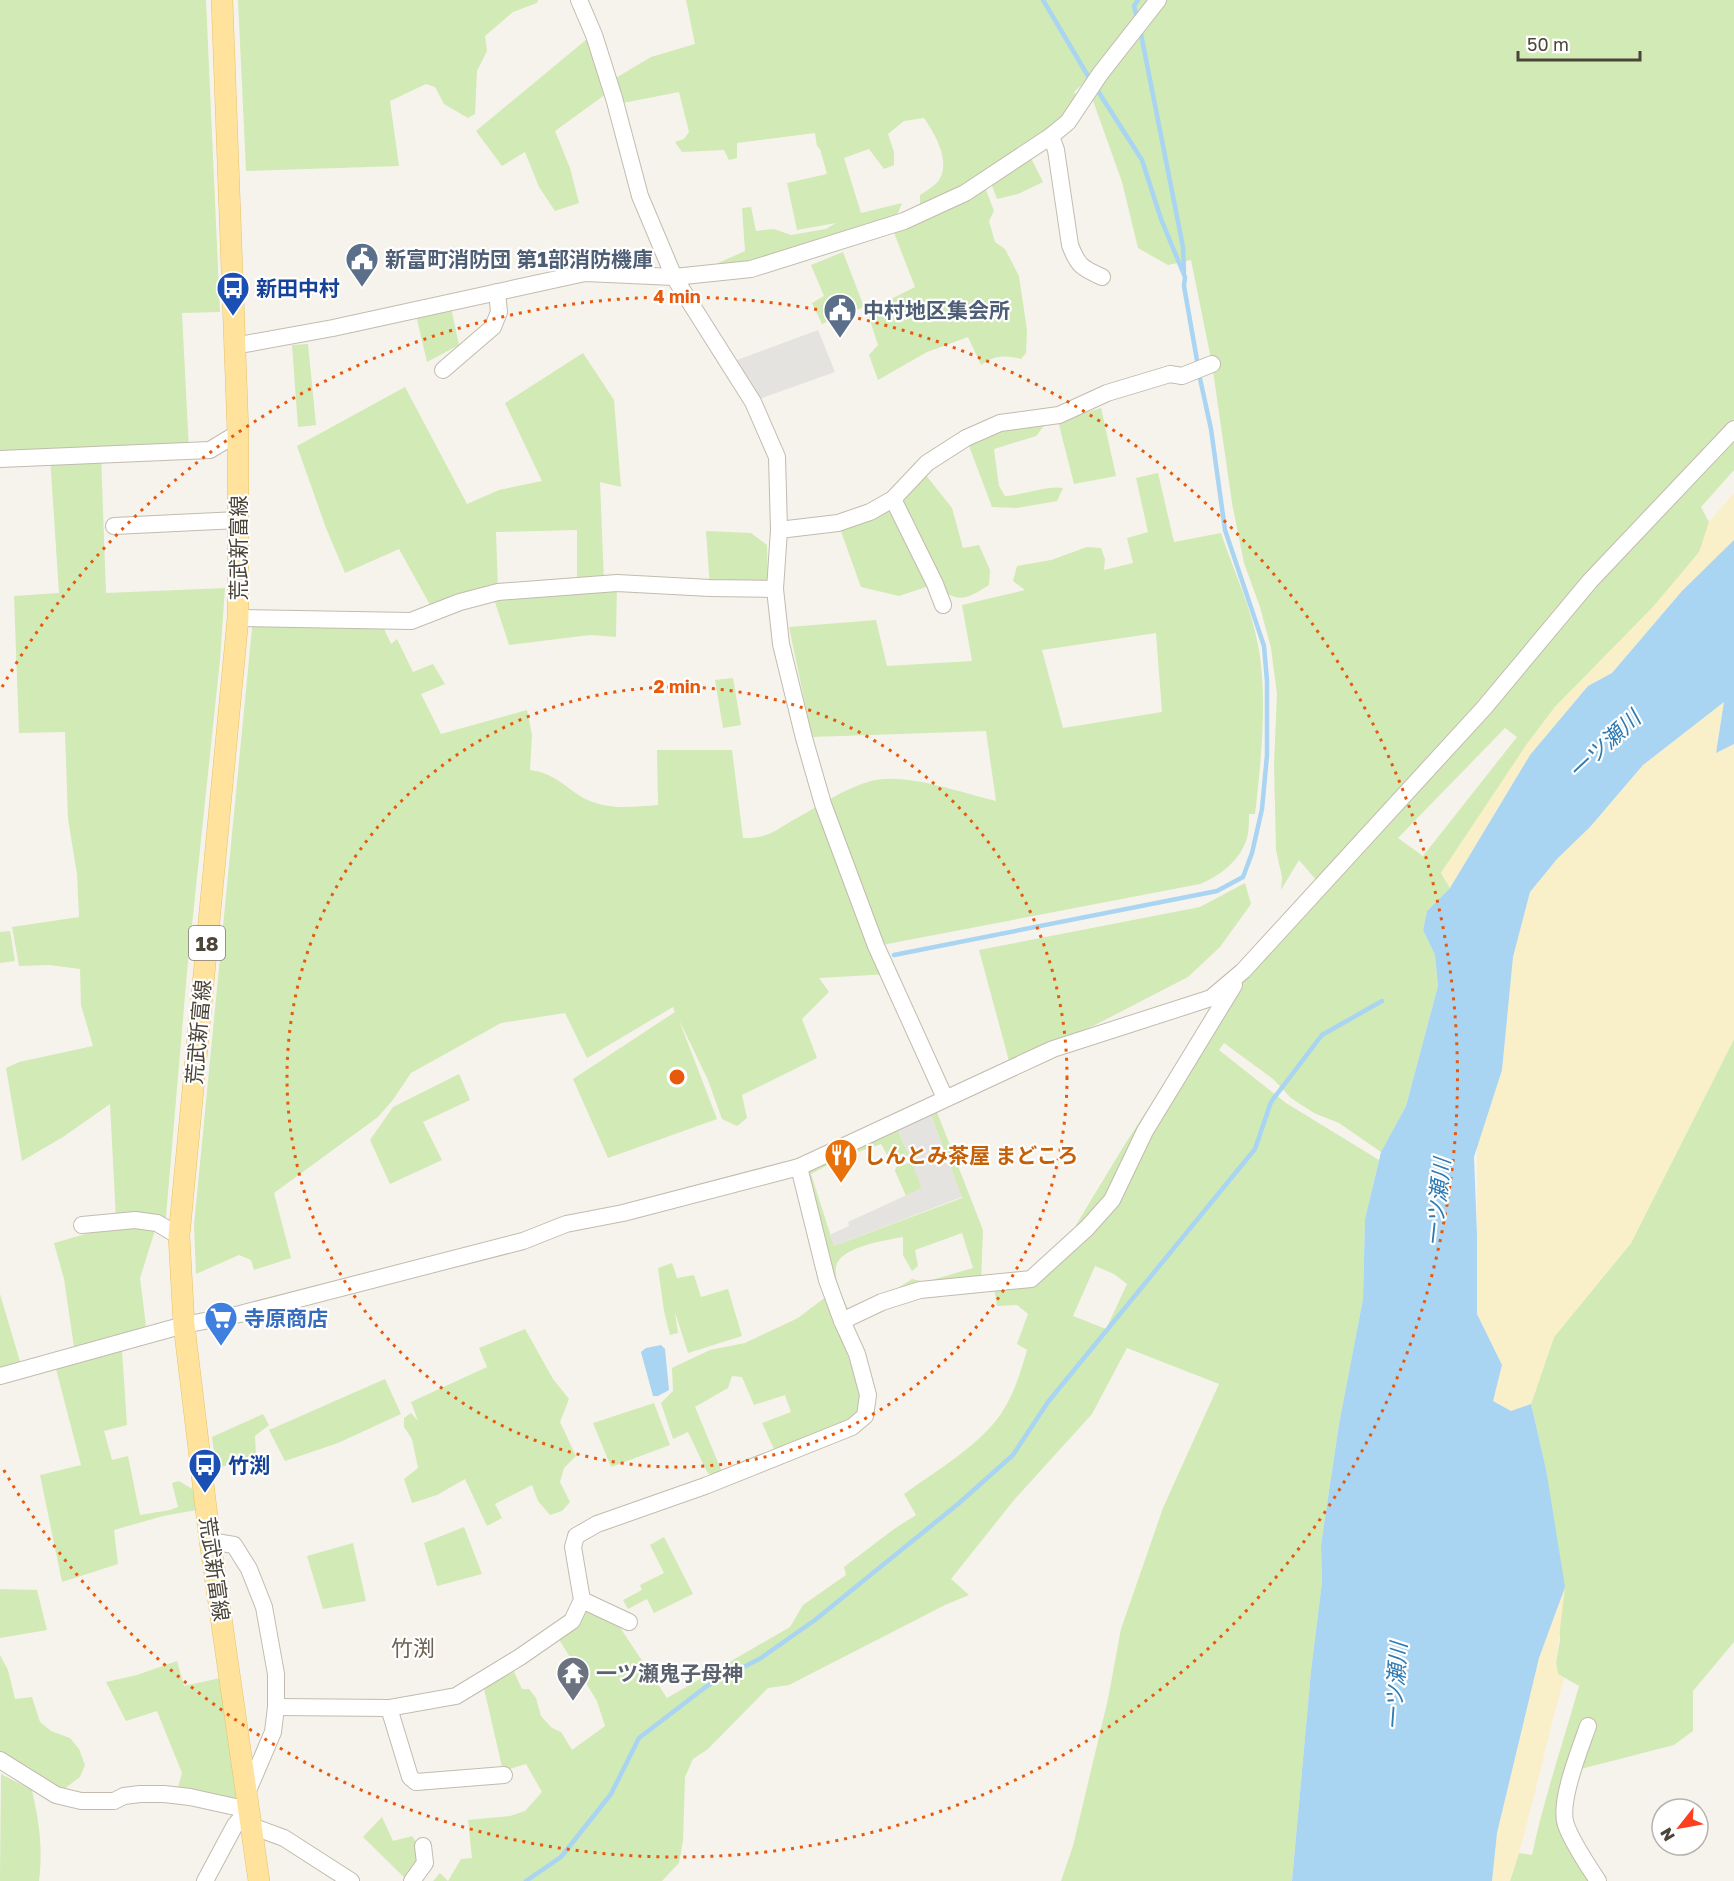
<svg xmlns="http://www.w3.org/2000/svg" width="1734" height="1881" viewBox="0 0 1734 1881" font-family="'Golos Text','Noto Sans JP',sans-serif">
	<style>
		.green { fill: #d2eab5; fill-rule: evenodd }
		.sand { fill: #f9efc9 }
		.parking { fill: #e5e3e0 }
		.water { fill: #a9d4f2 }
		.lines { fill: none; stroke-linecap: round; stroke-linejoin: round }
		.stream { stroke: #a9d4f2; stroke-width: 4.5 }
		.minor-casing { stroke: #c2bbae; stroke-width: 18 }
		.major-casing { stroke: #e6c16a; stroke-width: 22 }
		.minor { stroke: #fff; stroke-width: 16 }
		.major { stroke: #ffe39c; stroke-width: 21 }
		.ring { fill: none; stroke: #e8590c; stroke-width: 3; stroke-dasharray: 3 6 }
		.labels { text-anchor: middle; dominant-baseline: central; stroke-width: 4.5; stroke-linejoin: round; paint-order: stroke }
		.shield { fill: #fff; stroke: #817c74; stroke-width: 1.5 }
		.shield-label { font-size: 20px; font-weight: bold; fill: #4b4439 }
		.service-label { font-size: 21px; font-weight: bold; fill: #4e5e75; stroke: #fff; text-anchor: start }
		.transit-label { font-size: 21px; font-weight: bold; fill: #164399; stroke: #fff; text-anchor: start }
		.street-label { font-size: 21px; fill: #4b4439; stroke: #fff }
		.food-label { font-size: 21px; font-weight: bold; fill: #c56008; stroke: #fff; text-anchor: start }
		.shop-label { font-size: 21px; font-weight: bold; fill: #366cbe; stroke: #fff; text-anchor: start }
		.worship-label { font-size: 21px; font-weight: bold; fill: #5b616d; stroke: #fff; text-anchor: start }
		.water-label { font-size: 22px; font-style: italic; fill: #2e7ab2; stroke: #fff }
		.neighbourhood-label { font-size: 22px; fill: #6e6250; stroke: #fff }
		.centre { fill: #e8590c; stroke: #fff; stroke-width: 3 }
		.ring-label { font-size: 18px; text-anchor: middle; font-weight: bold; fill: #e8590c; stroke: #fff; stroke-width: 4.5; stroke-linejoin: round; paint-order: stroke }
	</style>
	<rect width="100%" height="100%" fill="#f6f3ec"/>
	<!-- green -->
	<g class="green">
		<path d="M0,0H206L220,312L182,313L189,451L101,455L106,593L225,588L220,660L187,972L165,1228L157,1224L140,1278L146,1326L105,1341L74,1347L64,1279L54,1243L89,1233L88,1224L116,1220L110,1104L63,1137L22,1161L6,1068L19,1062L93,1046L81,1005L80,969L49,965L19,966L12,927L79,917L77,874L68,819L65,732L19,733L14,596L59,593L50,457L0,459Z"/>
		<path d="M238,0H538L537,3L513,12L485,36L487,51L477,71L475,114L468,118L444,104L435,87L426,84L390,101L399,166L246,171Z"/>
		<path d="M686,0H1734V419L1480,704L1317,881L1299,860L1281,890L1282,877L1276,850L1274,764L1277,694L1271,648L1260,607L1244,563L1232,503L1212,364L1191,260L1168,265L1138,248L1122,182L1086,81L1074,92L1082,101L983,182L994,211L989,221L995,242L1005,249L1019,276L1027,330L1026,353L1021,359C1005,355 995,355 981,365L968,337L927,352L878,380L869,355L878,345L867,311L915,287L891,225L928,209L920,204V195C926,191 935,186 939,180C951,161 935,134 924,118L904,121L888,134L894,152V165L884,169L869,149L844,158L861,213L902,203L898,213L876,230L751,268L716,264L745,251L742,208L751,207L756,231L774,229L791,235L826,229L836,223L797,230L787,183L827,174L820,149L817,146L815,133L737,143V158L729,160L724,150L682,152L675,142L684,139L689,132L679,92L623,103L614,79L651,57L695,44Z"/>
		<path d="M587,39L606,94L555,131L570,168L579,203L555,211L539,187L525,152L502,166L476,131Z"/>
		<path d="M1031,158L1043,182L1018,194L997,199L991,183Z"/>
		<path d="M843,252L864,307L822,324L812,303L824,296L811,265Z"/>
		<path d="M451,308L459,345L427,362L416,315Z"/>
		<path d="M308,344L316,425L298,427L292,345Z"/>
		<path d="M583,353L614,400L621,487L600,482L604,583H617L616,637L590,635L509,645L492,593L434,612L399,549L345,573L326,528L297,446L405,387L467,504L499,490L542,481L505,403ZM577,530V586L498,591L496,532Z"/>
		<path d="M1101,408L1116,476L1074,484L1058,421Z"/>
		<path d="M1040,417L1044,426L1036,436L994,449L999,486L1005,496C1022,495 1050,485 1063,488L1057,501L1017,508L992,507L966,438Z"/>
		<path d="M1734,437V470L1701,507L1709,522L1700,552L1653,607L1555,707L1527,744L1441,873L1450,888L1427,911L1423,930L1435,955L1438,986L1406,1106L1381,1152L1339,1123L1314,1113L1291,1098L1273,1079L1224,1043L1219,1050L1286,1103L1379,1160L1365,1219L1363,1299L1339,1424L1321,1545L1322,1582L1311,1671L1292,1881H1061L1073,1846L1108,1699L1121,1629L1163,1508L1219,1384L1127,1348L1092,1414L1014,1500L951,1579L969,1595L945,1605L789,1685L768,1688L708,1749L693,1759L685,1777L683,1840L679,1863L662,1881H433L440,1873L448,1881L461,1859L472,1858L468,1820L510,1816L525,1811L542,1792L526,1764L503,1771L482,1680L510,1663L522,1689H529L536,1698L541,1716L552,1728L561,1732L572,1750L605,1726L597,1701L555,1633L582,1600L611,1614L667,1698L790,1627L803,1605L846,1575L844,1567L894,1529L916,1515L904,1494C936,1471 974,1449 998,1418C1013,1398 1020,1374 1027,1350L1017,1344L1028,1314L1017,1305L997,1306L993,1283L1031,1279L1077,1237L1076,1225L1125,1144L1215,1006L1195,1047L1248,976L1596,586ZM1505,728L1517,737L1423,856L1398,838ZM1095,1266L1114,1274L1127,1284L1106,1329L1073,1316Z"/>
		<path d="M921,469L952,508L963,548L979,545L990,570L989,585C966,600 956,604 935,584L899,596L861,587L838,523L870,512Z"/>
		<path d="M1158,473L1174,542L1221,533C1233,569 1251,607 1258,645C1268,696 1261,763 1255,814H1249C1249,821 1249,831 1247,838C1240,861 1221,875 1200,884L877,946L889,974L819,978L829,992L802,1019L817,1058L742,1095L747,1118L737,1126L722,1119L708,1080L679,1020L717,1119L608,1158L573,1079L675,1012L673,1007L587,1058L565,1013L501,1023L411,1073L392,1101L378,1117L274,1193L291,1258L254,1270L251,1260L239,1255L196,1274L194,1225L253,618L380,620L391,644L397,639L413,672L433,664L445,684L421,694L441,734L527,710L532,735L530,770C553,773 562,784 580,796C605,811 631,807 658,805L657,750H732L743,838C771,838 775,830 797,818C820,805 846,788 871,781C906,772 961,793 996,801L986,731L812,737L789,627L876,620L887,666L972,661L962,605L1025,590L1013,581L1017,566L1051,560L1087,547L1101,548L1105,559L1104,570L1133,563L1127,538L1148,532L1136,478ZM1156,633L1162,712L1063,728L1042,650Z"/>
		<path d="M706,531L751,533L767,545L768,589L710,588Z"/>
		<path d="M733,678L741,725L723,728L715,680Z"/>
		<path d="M1245,883L1251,904L1220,947L1188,977L1093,1026L1009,1061L979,950L1200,907Z"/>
		<path d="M10,931L15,961L0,963V932Z"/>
		<path d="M1734,1039V1642L1693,1691V1731L1674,1745L1573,1771L1565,1823L1598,1881H1510L1519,1853L1532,1855C1544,1798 1563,1743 1579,1686L1558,1674L1556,1663L1560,1640L1546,1469L1531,1404L1554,1337L1631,1243Z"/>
		<path d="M459,1074L470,1100L423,1122L442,1160L390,1184L370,1140L393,1107Z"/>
		<path d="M935,1107L983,1230L981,1284L896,1289L912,1279L925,1282L973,1268L962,1233L915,1250L918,1266L912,1271L903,1255V1237C886,1240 839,1247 836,1267C834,1282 844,1300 850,1313L839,1315L803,1168L896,1126L908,1154L907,1158L901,1162H891L881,1144L841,1158L811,1174L834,1246L962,1198L929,1110Z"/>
		<path d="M909,1163L913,1164L922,1188L906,1196L895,1171L896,1167Z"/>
		<path d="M672,1263L677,1278L694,1275L701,1297L728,1289L742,1336L688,1353L675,1312L678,1333L670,1335L664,1311L658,1268Z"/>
		<path d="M0,1294L21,1365L0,1371Z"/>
		<path d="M827,1296L862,1396L860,1411L849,1421L774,1449L762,1423L791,1412L785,1395L754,1405L742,1377L732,1376L728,1388L695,1407L722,1472L712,1476L707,1472L688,1432L673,1439L661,1403L673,1391L672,1368L710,1350L745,1343L798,1318Z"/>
		<path d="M525,1329L553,1379L569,1399L560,1422L576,1456L564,1468L560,1482L570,1502L562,1511L550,1515L538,1501L532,1485L495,1504L502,1518L487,1526L465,1479L437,1495L412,1503L404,1479L418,1468L412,1439L404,1427V1418L411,1413L418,1421L411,1402L487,1367L479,1348Z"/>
		<path d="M122,1351L127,1425L104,1431L112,1460L128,1456L140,1515L170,1510L178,1507L172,1483L179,1481L194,1490L197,1510L163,1516L114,1530L118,1564L62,1582L40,1475L81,1465L56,1369Z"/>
		<path d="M385,1379L401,1414L338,1443L285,1461L269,1430Z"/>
		<path d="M654,1403L670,1445L611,1467L593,1423Z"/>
		<path d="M263,1414L269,1425L255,1436L256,1455L216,1469L212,1437Z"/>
		<path d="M464,1527L482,1574L437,1586L424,1543Z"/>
		<path d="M664,1537L693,1594L654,1613L647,1599L628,1609L623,1600L642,1590L640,1585L664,1573L650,1545Z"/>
		<path d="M353,1543L366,1601L323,1609L307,1556Z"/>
		<path d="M0,1589L37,1590L47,1630L0,1638Z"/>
		<path d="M0,1655L8,1670L15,1699L32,1697L40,1722L51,1731L70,1738L79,1749L85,1765L80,1777L56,1795L0,1760Z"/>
		<path d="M177,1661L184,1686L220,1678L239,1808L176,1795L182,1773L157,1711L126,1721L106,1682L137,1675Z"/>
		<path d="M1,1774L32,1790C39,1821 43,1849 39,1881H0Z"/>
		<path d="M382,1817L393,1841L412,1836L425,1855L408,1881L363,1837Z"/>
	</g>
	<!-- sand -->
	<g class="sand">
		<path d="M1734,493V540L1682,591L1612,673L1588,686L1530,755L1450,888L1441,873L1527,744L1555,707L1653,607L1699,552L1709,522Z"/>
		<path d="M1724,702L1716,752L1734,744V1039L1631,1243L1554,1337L1531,1404L1511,1411L1493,1401L1502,1365L1477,1314V1147L1502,1070L1513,957L1530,892L1557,859L1590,827L1643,765Z"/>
		<path d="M1565,1587L1556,1663L1558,1674L1564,1678C1545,1745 1532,1814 1510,1881H1492L1497,1833L1539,1658Z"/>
	</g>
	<!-- parking -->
	<g class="parking">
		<path d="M818,330L835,372L759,399L737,360Z"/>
		<path d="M929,1110L962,1197L834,1246L829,1235L849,1226L848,1222L922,1188L896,1126Z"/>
	</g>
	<!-- water -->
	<g class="water">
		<path d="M1734,540V744L1716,753L1724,702L1643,765L1590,827L1557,859L1530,892L1513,957L1502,1070L1474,1157L1477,1235V1314L1502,1365L1493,1401L1511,1411L1531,1404L1546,1469L1565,1587L1539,1658L1497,1833L1492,1881H1292L1311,1671L1322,1582L1321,1545L1339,1424L1363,1299L1365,1219L1381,1152L1406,1106L1438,986L1435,955L1423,930L1427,911L1450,888L1530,755L1588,686L1612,673L1682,591Z"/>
		<path d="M661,1345L665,1349L669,1390L658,1396H653L641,1352L646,1348Z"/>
	</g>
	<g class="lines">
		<!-- stream -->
		<g class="stream">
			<path d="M1043,0L1091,81"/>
			<path d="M1137,18L1134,6L1138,0"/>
			<path d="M1140,29L1183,247L1184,272"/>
			<path d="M1096,88L1142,160L1161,219L1185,277L1184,286L1198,366"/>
			<path d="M894,955L1217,891L1243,877L1252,853L1262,809L1267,755V681L1264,646L1225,530L1211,429L1199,374"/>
			<path d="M526,1881L561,1857L611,1794L639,1738L707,1686L761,1658L815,1620L958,1504L1013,1455L1048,1402L1255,1149L1271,1102L1322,1035L1382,1001"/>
		</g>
		<!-- minor casing -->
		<g class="minor-casing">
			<g id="minor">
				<path d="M579,0L594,35L614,98L640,196L674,277L753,402L777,457L779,530L775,589L781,644L804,738L823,804L876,946L945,1098"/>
				<path d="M1051,136L1056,150L1070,245C1078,266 1082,268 1102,277"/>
				<path d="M234,346L333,328L585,273L674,277L751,269L904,221L965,193L1051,136L1068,122L1100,74L1158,0"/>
				<path d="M443,370L493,327L499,312L497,292"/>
				<path d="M0,459L210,450L238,433"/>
				<path d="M893,499L935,584L943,605"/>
				<path d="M114,526L238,520"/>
				<path d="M779,530L838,523L870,512L893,499L927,463L966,438L1000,423L1059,415L1107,393L1170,374L1182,376L1212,364"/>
				<path d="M238,618L411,621L460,602L498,592L617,583L710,588L775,589"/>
				<path d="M82,1225L135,1220L157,1223L179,1236"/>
				<path d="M842,1321L882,1302L920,1290L1031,1279L1087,1228L1112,1200L1145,1131L1234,985"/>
				<path d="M0,1376L184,1325L240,1314L523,1241L566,1224L623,1213L799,1167L1053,1049L1211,998L1243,971L1484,708L1590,581L1734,429"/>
				<path d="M210,1541L234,1545L249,1569L264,1607L276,1674V1707L273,1732L247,1793"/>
				<path d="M582,1600L629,1622"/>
				<path d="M276,1707L389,1708L456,1696L520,1657L572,1621L582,1600L573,1547L576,1536L597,1524L705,1486L852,1427L865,1416L868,1395L857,1354L842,1321L827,1280L799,1167"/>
				<path d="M389,1708L410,1777L416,1782L504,1775"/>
				<path d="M1588,1726C1580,1749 1558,1803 1566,1825C1573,1844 1587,1864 1598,1881"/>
				<path d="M0,1760L56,1795L81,1801H114L124,1796L140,1794H164L190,1797L249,1810L235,1825L205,1881"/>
				<path d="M251,1826L284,1838L351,1881"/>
				<path d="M412,1881L425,1863L423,1846"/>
			</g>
		</g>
		<!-- major casing -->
		<g class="major-casing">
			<path id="major" d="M222,0L238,433V618L179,1236L184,1325L210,1541L259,1881"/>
		</g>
		<!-- minor -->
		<use href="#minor" class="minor"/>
		<!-- major -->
		<use href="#major" class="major"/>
	</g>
	<!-- distance rings -->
	<g class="ring">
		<circle cx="677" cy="1077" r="390"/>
		<path d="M2 687A780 780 0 1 1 2 1467"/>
	</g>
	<!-- icons -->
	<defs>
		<g id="civic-pin" transform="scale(1.725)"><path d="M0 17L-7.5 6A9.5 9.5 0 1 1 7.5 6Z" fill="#5c6f8a" stroke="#fff"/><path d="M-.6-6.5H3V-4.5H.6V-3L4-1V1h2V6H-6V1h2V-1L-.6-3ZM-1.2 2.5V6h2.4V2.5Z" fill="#fff"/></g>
		<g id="bus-pin" transform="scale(1.725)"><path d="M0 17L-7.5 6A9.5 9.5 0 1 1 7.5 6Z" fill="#1a4fb4" stroke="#fff"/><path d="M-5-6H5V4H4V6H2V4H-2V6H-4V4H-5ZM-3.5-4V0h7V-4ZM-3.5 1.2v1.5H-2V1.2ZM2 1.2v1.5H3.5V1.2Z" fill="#fff"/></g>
		<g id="restaurant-pin" transform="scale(1.725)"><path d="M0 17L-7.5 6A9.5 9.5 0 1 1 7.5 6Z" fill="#e8710a" stroke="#fff"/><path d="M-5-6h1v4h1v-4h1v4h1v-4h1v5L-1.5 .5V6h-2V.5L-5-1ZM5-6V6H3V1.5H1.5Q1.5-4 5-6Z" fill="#fff"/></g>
		<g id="supermarket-pin" transform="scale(1.725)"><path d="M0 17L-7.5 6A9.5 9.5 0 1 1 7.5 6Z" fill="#3f7fe0" stroke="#fff"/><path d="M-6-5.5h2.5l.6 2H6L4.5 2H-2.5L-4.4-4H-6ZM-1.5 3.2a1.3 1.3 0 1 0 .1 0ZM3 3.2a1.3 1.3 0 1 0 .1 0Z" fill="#fff"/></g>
		<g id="temple-pin" transform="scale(1.725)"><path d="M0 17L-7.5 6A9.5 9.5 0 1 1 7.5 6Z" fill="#6b7280" stroke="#fff"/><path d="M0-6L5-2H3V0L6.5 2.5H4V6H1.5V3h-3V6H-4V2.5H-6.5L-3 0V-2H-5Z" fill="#fff"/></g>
	</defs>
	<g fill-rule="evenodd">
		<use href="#civic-pin" x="362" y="259"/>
		<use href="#bus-pin" x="233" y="288"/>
		<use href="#civic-pin" x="840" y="310"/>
		<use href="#restaurant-pin" x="841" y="1155"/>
		<use href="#supermarket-pin" x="221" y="1318"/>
		<use href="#bus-pin" x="205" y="1465"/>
		<use href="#temple-pin" x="573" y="1673"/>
	</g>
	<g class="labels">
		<!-- shield labels -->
		<rect class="shield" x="189" y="926" width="36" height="34" rx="4.5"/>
		<g class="shield-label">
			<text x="207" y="943">18</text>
		</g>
		<!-- service labels -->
		<g class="service-label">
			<text x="385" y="259">新富町消防団 第1部消防機庫</text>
			<text x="863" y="310">中村地区集会所</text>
		</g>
		<!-- transit labels -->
		<g class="transit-label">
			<text x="256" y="288">新田中村</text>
			<text x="228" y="1465">竹渕</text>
		</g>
		<!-- street labels -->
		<g class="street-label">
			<text transform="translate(238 548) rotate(-90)">荒武新富線</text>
			<text transform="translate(198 1032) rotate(-85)">荒武新富線</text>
			<text transform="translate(215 1569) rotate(82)">荒武新富線</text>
		</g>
		<!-- food labels -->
		<g class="food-label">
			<text x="864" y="1155">しんとみ茶屋 まどころ</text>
		</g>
		<!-- shop labels -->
		<g class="shop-label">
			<text x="244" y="1318">寺原商店</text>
		</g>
		<!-- worship labels -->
		<g class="worship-label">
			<text x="596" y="1673">一ツ瀬鬼子母神</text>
		</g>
		<!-- water labels -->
		<g class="water-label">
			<text transform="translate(1604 744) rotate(-43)">一ツ瀬川</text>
			<text transform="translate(1437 1202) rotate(-84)">一ツ瀬川</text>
			<text transform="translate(1395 1686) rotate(-86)">一ツ瀬川</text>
		</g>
		<!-- neighbourhood labels -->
		<g class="neighbourhood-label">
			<text x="413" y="1647">竹渕</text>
		</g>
	</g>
	<circle cx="677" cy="1077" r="9" class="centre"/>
	<g class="ring-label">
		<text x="677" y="303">4 min</text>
		<text x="677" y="693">2 min</text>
	</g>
	<!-- north arrow -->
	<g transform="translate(1680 1827) rotate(239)"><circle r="28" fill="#ffffff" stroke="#b7b4b0" stroke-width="1.5"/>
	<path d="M0-4.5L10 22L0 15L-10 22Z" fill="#fc3f1d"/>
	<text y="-9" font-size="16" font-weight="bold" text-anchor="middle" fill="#4b4439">N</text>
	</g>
	<!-- scale -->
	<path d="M1518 51v9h122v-9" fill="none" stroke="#4b4439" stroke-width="3"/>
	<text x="1527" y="51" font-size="18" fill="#4b4439" stroke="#ffffff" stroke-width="4.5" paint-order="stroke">50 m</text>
</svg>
